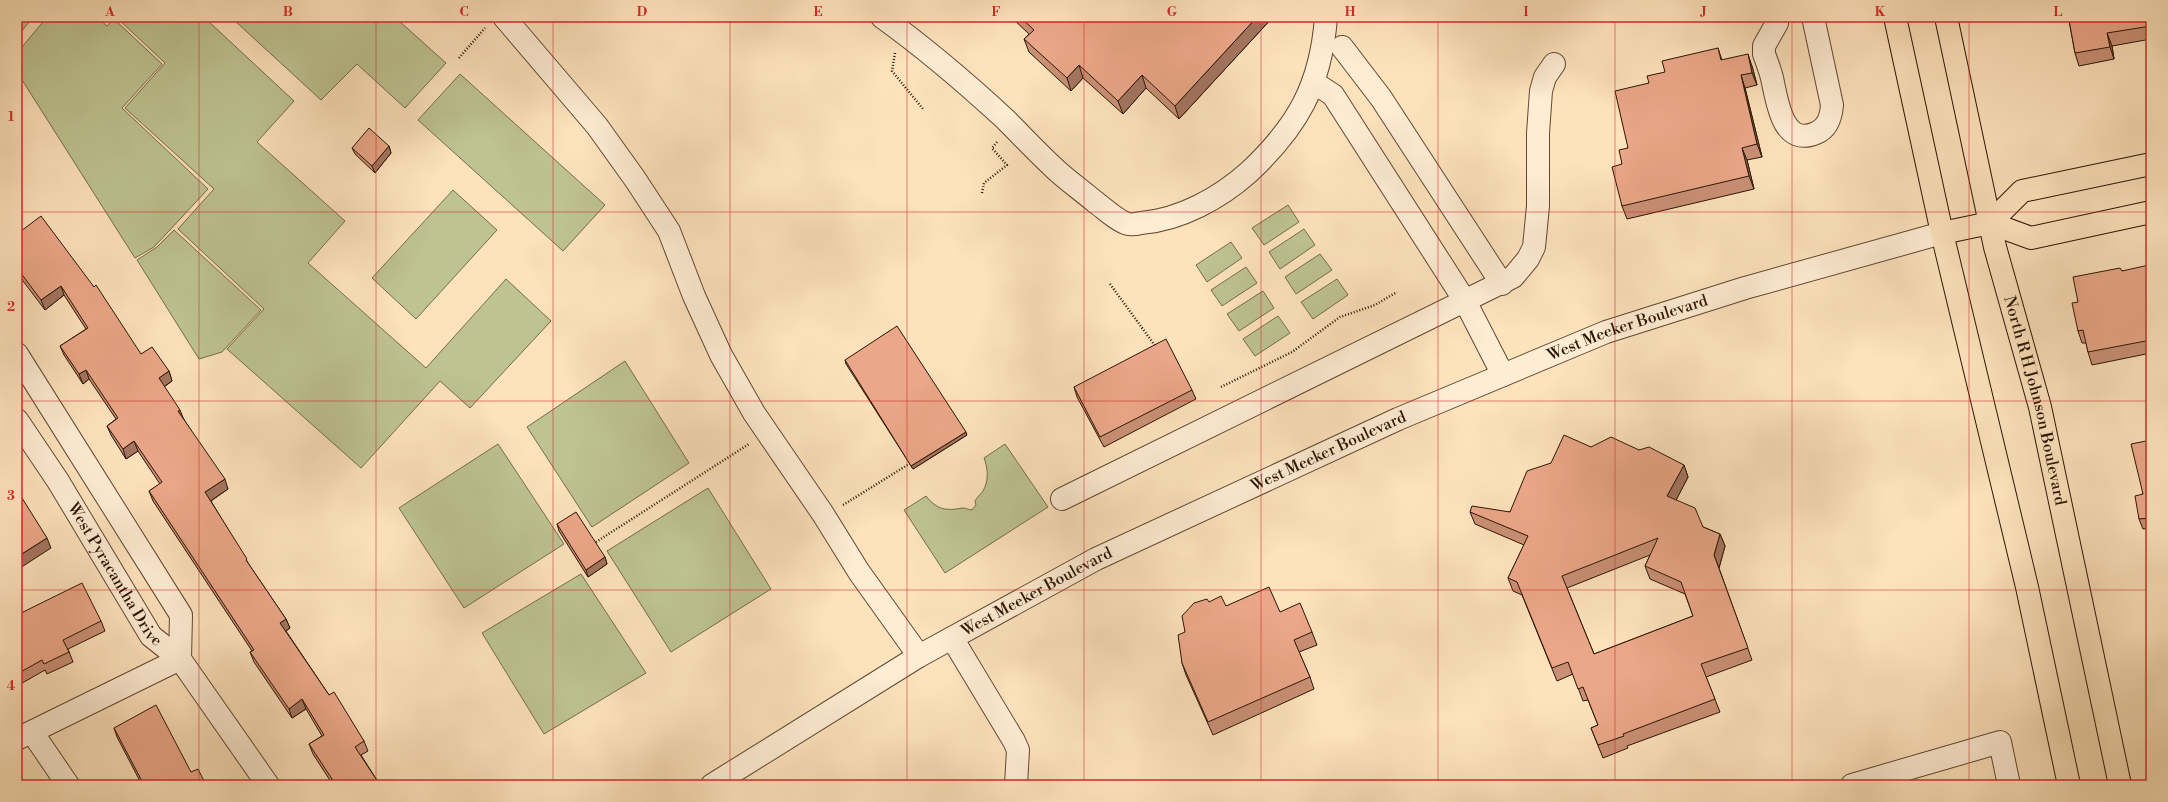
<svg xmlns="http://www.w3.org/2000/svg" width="2168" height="802" viewBox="0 0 2168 802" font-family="'Libre Bodoni',serif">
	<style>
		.green { fill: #bec392; stroke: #746c4b }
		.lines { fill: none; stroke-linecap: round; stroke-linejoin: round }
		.minor-casing { stroke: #604832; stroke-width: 24 }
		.major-casing { stroke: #2b1504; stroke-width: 24 }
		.path { stroke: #2b1504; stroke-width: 2.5; stroke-dasharray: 1 2; stroke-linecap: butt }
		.minor { stroke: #feecd3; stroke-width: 22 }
		.major { stroke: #fde2bc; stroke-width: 22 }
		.wall { fill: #ca9076; stroke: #2b1504; fill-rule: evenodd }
		.shaded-wall { fill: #a47560; stroke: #2b1504 }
		.building { fill: #eba789; stroke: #2b1504; fill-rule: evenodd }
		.grid { fill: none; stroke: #d62828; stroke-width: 1; stroke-opacity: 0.55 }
		.labels { text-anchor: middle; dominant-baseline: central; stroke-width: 3; stroke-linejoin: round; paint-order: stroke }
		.street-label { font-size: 16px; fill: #2b1504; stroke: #feecd3 }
		.neatline { fill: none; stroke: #d62828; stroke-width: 1.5 }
		.grid-label { font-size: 13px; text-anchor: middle; font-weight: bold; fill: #d62828 }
	</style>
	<rect width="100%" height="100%" fill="#fde2bc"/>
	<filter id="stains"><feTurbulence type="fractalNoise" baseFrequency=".005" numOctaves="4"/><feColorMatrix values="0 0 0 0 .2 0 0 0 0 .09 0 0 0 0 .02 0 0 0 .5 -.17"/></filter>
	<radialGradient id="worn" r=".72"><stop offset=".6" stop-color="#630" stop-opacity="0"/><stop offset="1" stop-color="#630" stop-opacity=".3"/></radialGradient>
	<!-- green -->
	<g class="green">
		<path d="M17,17H33L17,37Z"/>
		<path d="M47,17H97L107,26L114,19L162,64L122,108L208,189L154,247L135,258L17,72V53Z"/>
		<path d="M116,17H210L207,20L294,101L257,142L345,221L308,263L426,368L506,279L551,321L470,408L440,381L361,468L227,349L264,309L178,229L214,189L125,108L165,63Z"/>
		<path d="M239,17H400L398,20L446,63L405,108L357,64L321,100L235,21Z"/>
		<path d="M460,74L605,205L563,251L418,120Z"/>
		<path d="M453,190L497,230L416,319L372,278Z"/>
		<path d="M1288,205L1299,222L1264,245L1252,228Z"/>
		<path d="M1304,229L1315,245L1280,269L1269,252Z"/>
		<path d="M174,230L261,310L222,352L199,359L137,260L157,247Z"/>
		<path d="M1231,242L1242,258L1207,282L1196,265Z"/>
		<path d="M1320,254L1332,270L1296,294L1285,277Z"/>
		<path d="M1246,267L1257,283L1222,306L1211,290Z"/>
		<path d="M1337,279L1348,295L1313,319L1301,302Z"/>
		<path d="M1263,291L1274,308L1239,331L1227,314Z"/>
		<path d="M1278,316L1290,333L1255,356L1243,339Z"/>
		<path d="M625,361L689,463L592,527L527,427Z"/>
		<path d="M498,444L564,544L464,608L399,508Z"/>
		<path d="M1005,444L1048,507L945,573L904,510L926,496C937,510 946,511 963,508C966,508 969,510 972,510L976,505L975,501C977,497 980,495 983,491C989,481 988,468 984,458Z"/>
		<path d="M708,488L771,589L671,652L607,551Z"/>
		<path d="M581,574L646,673L544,734L482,633Z"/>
	</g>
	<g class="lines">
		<!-- minor casing -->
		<g class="minor-casing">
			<g id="minor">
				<path d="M504,17L597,126L635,179L669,231L694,296L721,355L754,413L823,514L859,572L919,656"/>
				<path d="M882,17C925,48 966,83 1005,119C1021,135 1036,151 1052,166C1065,179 1080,189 1094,201C1104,208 1117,221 1128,224C1132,225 1137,224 1141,223C1180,220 1220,198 1249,172C1298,126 1321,85 1326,17"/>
				<path d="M1775,17L1777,23L1764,46V54C1767,62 1770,70 1772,78C1777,100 1782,148 1816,133C1828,128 1831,117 1832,105L1813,17"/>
				<path d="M1342,47L1381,98L1502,284"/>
				<path d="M1313,82L1333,95L1465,301L1503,375"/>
				<path d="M17,354L181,615L180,659"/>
				<path id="s1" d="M17,420L58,481L151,636L180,659L268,785"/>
				<path d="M1062,499L1513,277L1528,259L1534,247L1538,206V133L1541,91L1545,77L1554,64"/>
				<path d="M952,638L1014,741L1018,750L1016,785"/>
				<path d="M32,732L68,785"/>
				<path d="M17,739L180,659"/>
				<path id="s2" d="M712,785L919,656L1096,559L1398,419L1606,332L1745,288L1942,233"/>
				<path d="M1852,785L2000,742L2009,785"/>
			</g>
		</g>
		<!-- major casing -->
		<g class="major-casing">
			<g id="major">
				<path d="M1895,17L1942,233L2027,587L2069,785"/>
				<path id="s3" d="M1946,17L1995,247L2040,407L2120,785"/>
				<path d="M1990,223L2031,238L2151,212"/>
				<path d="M1942,233L1990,223L2022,191L2151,164"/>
			</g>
		</g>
		<!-- path -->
		<g class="path">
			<path d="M895,53L892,71L923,109"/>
			<path d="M459,58L485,28"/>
			<path d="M982,193L984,183L1007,165L992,148L997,142"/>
			<path d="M1110,284L1156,347"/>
			<path d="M1221,387L1292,352L1340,317L1375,305L1397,292"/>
			<path d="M843,505L909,464"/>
			<path d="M596,542L749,444"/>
		</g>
		<!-- minor -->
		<use href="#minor" class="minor"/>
		<!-- major -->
		<use href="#major" class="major"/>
	</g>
	<!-- wall -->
	<g class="wall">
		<path d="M1011,17H1273L1179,119L1146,88L1123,114L1083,78L1071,91L1029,52L1024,39L1029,34Z"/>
		<path d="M2151,17V39L2112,46L2114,59L2079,66L2075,53L2069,20Z"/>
		<path d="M1718,48L1722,60L1752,66L1757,85L1745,88L1762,157L1747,160L1754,189L1627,219L1622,206V164L1628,148L1649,83Z"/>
		<path d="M389,146L391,153L375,173L355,154L352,148Z"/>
		<path d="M17,234L141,354L169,371L172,381L164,387L183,418L228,489L211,501L250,566L286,619L290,628L286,631L329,695L364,741L368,751L361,755L380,785H333L313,754L309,744L322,736L306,709L292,718L254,662L250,652L252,651L153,501L149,491L160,484L138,451L126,459L111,435L107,426L116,419L89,379L83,384L64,355L60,346L86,329L64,295L45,310L17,273Z"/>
		<path d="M2151,270V353L2092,365L2088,352L2086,343H2082L2078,331L2122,271Z"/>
		<path d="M845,360L967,435L913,469L846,364Z"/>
		<path d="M1074,387L1192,390L1196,399L1104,447L1077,397Z"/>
		<path d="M2151,440V528L2143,529L2139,519Z"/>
		<path d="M1591,447L1639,450L1684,465L1688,477L1676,500L1703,527L1720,534L1725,546L1719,568L1752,660L1706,677L1720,712L1627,746L1628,748L1603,758L1591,728L1598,725L1588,700L1583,701L1573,674L1557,681L1522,595L1513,591L1508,578L1524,545L1475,524L1470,512H1510L1551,463ZM1650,555L1645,566L1650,579L1685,594L1693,616L1594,654L1567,588Z"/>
		<path d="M557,524L605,557L607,564L588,577L559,531Z"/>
		<path d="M1226,606L1280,612L1312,632L1317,645L1299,652L1310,677L1314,689L1213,735L1186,675L1182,663L1185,632Z"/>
		<path d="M19,614L101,621L105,631L68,649L73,662L47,674L45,670L17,686V620L20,619Z"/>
		<path d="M114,728L191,772L206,785H142L117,737Z"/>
	</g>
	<!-- shaded-wall -->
	<g class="shaded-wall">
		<path d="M1257,17H1273L1179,119L1175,106Z"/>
		<path d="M2107,33L2112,46L2114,59L2110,47Z"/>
		<path d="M1748,54L1752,66L1757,85L1752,73Z"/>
		<path d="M1079,65L1083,78L1071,91L1067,78Z"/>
		<path d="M1142,75L1146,88L1123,114L1118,101Z"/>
		<path d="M1741,75L1745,88L1762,157L1757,144Z"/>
		<path d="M389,146L391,153L375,173L372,166Z"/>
		<path d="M1742,148L1747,160L1754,189L1749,176Z"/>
		<path d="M61,286L64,295L45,310L41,300Z"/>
		<path d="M86,370L89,379L83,384L79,374Z"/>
		<path d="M169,371L172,381L162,388L159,378Z"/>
		<path d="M180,410L184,420L178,411Z"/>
		<path d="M966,432L967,435L913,469L911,466Z"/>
		<path d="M134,441L138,451L126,459L123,449Z"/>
		<path d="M1684,465L1688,477L1672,508L1667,496Z"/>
		<path d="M225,479L228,489L209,502L205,492Z"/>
		<path d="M1720,534L1725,546L1719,568L1714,555Z"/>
		<path d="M47,538L51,548L17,570V557Z"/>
		<path d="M605,557L607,564L588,577L586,570Z"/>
		<path d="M286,619L290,628L284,632L280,623Z"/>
		<path d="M302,699L306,709L292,718L289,709Z"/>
	</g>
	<!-- building -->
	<g class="building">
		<path d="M1020,17H1257L1175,106L1142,75L1118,101L1079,65L1067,78L1024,39L1034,30Z"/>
		<path d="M2076,17H2151V26L2107,33L2110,47L2075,53L2069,20Z"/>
		<path d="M1718,48L1721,60L1748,54L1752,73L1741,75L1757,144L1742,148L1749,176L1622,206L1612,167L1622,164L1619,150L1628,148L1615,91L1649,83L1647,76L1665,72L1662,61Z"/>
		<path d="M369,128L389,146L372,166L352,148Z"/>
		<path d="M41,216L94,287L96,285L141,354L152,347L169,371L159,378L180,410L178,411L225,479L205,492L247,559L246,560L286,619L280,623L329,695L334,692L364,741L355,747L380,785H336L309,744L324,735L302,699L289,709L250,652L254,650L149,491L162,482L134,441L123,449L107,426L118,418L86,370L79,374L60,346L88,328L61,286L41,300L17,268V234Z"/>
		<path d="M2149,265L2151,274V340L2088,352L2083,330L2078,331L2072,303L2078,302L2073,277L2120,268L2122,271Z"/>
		<path d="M897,326L966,432L911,466L845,360Z"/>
		<path d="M1166,339L1192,390L1100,437L1074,387Z"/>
		<path d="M1564,435L1591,447L1611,437L1639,450L1649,447L1684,465L1667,496L1695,508L1703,527L1720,534L1714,555L1748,648L1701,664L1715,699L1623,734L1624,736L1598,745L1591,728L1598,725L1583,687L1578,689L1568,662L1552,668L1517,582L1508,578L1528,536L1470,512L1472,506L1510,512L1527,471L1551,463ZM1658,538L1645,566L1681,582L1693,616L1594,654L1562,576Z"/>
		<path d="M2151,440V518L2139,519L2135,496L2143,494L2131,444Z"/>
		<path d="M17,490L47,538L17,557Z"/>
		<path d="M576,512L605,557L586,570L557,524Z"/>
		<path d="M82,583L101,621L63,640L69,652L44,664L42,660L17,674V620L21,618L19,614Z"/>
		<path d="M1269,587L1280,612L1300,603L1312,632L1294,640L1310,677L1208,722L1182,663L1178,635L1185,632L1182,616L1194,603L1207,599L1209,602L1221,596L1226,606Z"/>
		<path d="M156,705L191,772L198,769L206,785H144L114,728Z"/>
		<path d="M23,782L26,785H20Z"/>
	</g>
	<!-- grid -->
	<path class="grid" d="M199,17V785M376,17V785M553,17V785M730,17V785M907,17V785M1084,17V785M1261,17V785M1438,17V785M1615,17V785M1792,17V785M1969,17V785M17,212H2151M17,401H2151M17,590H2151"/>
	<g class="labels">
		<!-- street labels -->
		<g class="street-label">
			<text stroke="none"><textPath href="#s2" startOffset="1026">West Meeker Boulevard</textPath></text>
			<text stroke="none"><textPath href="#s3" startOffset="394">North R H Johnson Boulevard</textPath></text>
			<text stroke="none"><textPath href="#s2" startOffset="702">West Meeker Boulevard</textPath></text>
			<text stroke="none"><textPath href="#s1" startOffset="183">West Pyracantha Drive</textPath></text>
			<text stroke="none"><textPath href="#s2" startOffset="378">West Meeker Boulevard</textPath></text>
		</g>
	</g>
	<!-- margin -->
	<rect width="2168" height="802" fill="none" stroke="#fde2bc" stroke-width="44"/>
	<rect x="22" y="22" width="2124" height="758" class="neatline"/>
	<g class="grid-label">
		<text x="110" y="16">A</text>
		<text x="288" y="16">B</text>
		<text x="464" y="16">C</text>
		<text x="642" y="16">D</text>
		<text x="818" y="16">E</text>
		<text x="996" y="16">F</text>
		<text x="1172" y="16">G</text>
		<text x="1350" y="16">H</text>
		<text x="1526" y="16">I</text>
		<text x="1704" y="16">J</text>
		<text x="1880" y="16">K</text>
		<text x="2058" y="16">L</text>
		<text x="11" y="121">1</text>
		<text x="11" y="311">2</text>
		<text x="11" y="500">3</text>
		<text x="11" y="690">4</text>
	</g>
	<rect width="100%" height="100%" filter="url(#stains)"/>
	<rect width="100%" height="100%" fill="url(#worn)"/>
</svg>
